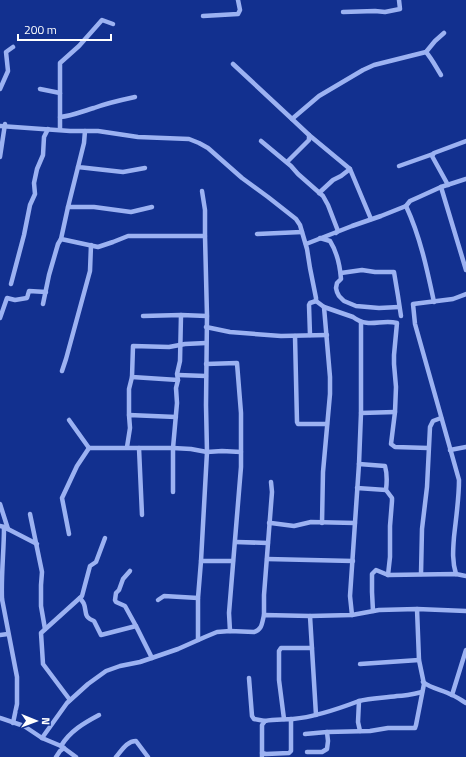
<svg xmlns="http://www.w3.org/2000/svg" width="466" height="757" viewBox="0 0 466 757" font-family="'Titillium Web',sans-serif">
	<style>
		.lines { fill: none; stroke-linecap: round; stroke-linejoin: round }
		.minor { stroke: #9cb2f2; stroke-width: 4.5 }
	</style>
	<rect width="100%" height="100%" fill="#12308f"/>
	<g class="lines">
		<!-- minor -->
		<g class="minor">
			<path d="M343,12L375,11L385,12L400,9L399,0"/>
			<path d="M203,16L238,14L240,10L238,0"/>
			<path d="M426,52C432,59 436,67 441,75"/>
			<path d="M233,64L292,119L319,96L363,70L374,65L426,52L435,41L444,33"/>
			<path d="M0,89L8,71L6,52L13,47"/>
			<path d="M40,89L60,93"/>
			<path d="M60,117C72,116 83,111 94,108C107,103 121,100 135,97"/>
			<path d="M0,126L70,131H98L138,137L189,139L199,143L208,148L242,178L268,197L296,219L300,225L307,249L310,268L316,298V301"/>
			<path d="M60,129V63L79,46L102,20L113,24"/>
			<path d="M85,131L84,143L78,167L123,172L145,168"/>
			<path d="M309,135L350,169L371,219"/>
			<path d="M261,141L291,166L298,174L323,196L328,205L338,231L336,233"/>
			<path d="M0,157L5,124"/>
			<path d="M287,162L309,140V135L292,119"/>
			<path d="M399,166L433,154"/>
			<path d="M78,167L68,207H94L131,212L152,207"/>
			<path d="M448,185L432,156L434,153L466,141"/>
			<path d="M441,187L466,270"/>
			<path d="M319,193L333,180L341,176L350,169"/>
			<path d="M406,206C420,236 427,269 434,302"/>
			<path d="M68,207L61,239L98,247L113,242L128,236H205V210L202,191"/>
			<path d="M257,234L302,232"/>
			<path d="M320,238L330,241C337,252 340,266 341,279L337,283L336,288L337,292L339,296L344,301L356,306L379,308L399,307"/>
			<path d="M306,244L352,226L381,216L406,206L410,201L419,197L441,187L466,179"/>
			<path d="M341,273L362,270L375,272H394L398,296L401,316"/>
			<path d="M11,284L24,235L30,205L35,194L34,183L37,169L43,155L44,137L48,129"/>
			<path d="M43,304L49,275L58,244L61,239"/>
			<path d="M143,316L181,315L207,316"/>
			<path d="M0,318L7,298L15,300L27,298L29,291L46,292"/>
			<path d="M206,327L230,332L281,336L327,335"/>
			<path d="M310,335L309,305L310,303L316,301L324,307L353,317C369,329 380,319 397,323L394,355V364L396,387L395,412L391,444L395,447L428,448"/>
			<path d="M295,336L297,422L298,424H327"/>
			<path d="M206,364L237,363L241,413V467L229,613L230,631"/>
			<path d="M62,371L66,359L90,271L91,245"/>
			<path d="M178,375L206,376"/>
			<path d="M178,380L132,377L133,346L169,347L185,344L206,343"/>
			<path d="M361,413L395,412"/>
			<path d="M129,415V389L132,377"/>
			<path d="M69,420L89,448"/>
			<path d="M127,447L130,428L129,415L176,417"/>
			<path d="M89,448H173L191,449L207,452L222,451L241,452"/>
			<path d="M139,448L142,515"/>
			<path d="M450,450L466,447"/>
			<path d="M359,464L385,466C387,473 387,482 386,490L392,498V501L390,526V557L388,575"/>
			<path d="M357,488L386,490"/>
			<path d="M173,492V448L177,403L176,388L178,380L177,374L180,361L181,315"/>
			<path d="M0,504L8,529"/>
			<path d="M30,514L42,572L41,585V606L45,629"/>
			<path d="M269,523H271L294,526L311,522L355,523"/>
			<path d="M322,523L323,472L330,394V377L324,307"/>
			<path d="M0,526L4,527C4,551 1,575 2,599"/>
			<path d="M4,527L37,544"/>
			<path d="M69,534L62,498L77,466L89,448"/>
			<path d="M236,542L268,543"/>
			<path d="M267,559L353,561"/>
			<path d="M201,561L207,452L206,405L207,316L205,236"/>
			<path d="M130,571L123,579L119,590L116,593L115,600L116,602L125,606L136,626L152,658"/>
			<path d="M421,574L422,529L427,487L430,427L433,421L441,418"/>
			<path d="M456,574C452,561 453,550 454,537C456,518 459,499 459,480L415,324L413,304L453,299L466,294"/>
			<path d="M80,598C81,600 83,601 84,604C87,612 83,617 94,621L101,635L136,626"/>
			<path d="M0,599H2L17,677V704L13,723"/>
			<path d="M158,600L164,596L198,598"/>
			<path d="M373,611L372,592V574L376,570L388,575L456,574L466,576"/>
			<path d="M264,615V595L272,492L271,482"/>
			<path d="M352,615L350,596L359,464L361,413V322"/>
			<path d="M310,616L316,715"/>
			<path d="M0,635L8,634"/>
			<path d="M198,640V598L201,561H233"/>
			<path d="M360,664L419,660"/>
			<path d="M249,678L252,716L254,719L265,721L262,725V757"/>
			<path d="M423,682C432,689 443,690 452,695C457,697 461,700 466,703"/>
			<path d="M452,695L466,650"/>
			<path d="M70,700L43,664L41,633L82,596L90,566L96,562L105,538"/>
			<path d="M359,701L358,722L360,731"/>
			<path d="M0,718L24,726L42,738L61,746L76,757"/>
			<path d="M284,719L279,680V651L281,648H312"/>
			<path d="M265,721C275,719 283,720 293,719C315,717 338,709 359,701C371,698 384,698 397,696C405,696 414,694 422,692"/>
			<path d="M305,734L327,732L370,731L388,728H415L416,725L424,684L419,660L417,609"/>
			<path d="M42,738L67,703L88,684L106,671L120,666L140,662L178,649L205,637L217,632L230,631L254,632C262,630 262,623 264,615L310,616L352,615L379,610L417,609L466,611"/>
			<path d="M61,746C70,731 84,723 99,715"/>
			<path d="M307,752H322L327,749L328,741L327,732"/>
			<path d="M262,753L266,754L289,753L291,751V719"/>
			<path d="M56,757L60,751L64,748"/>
			<path d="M116,757C122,750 127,741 136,741L148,757"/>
		</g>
	</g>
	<!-- north arrow -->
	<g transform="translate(36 721) rotate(91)" stroke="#12308f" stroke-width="3" paint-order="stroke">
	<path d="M0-3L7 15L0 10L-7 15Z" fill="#ffffff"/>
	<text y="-6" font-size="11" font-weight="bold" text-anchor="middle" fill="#ffffff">N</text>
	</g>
	<!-- scale -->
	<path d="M18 34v6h93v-6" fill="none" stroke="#ffffff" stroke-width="2"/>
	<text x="24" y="34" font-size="12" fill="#ffffff" stroke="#12308f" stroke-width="3" paint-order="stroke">200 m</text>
</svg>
